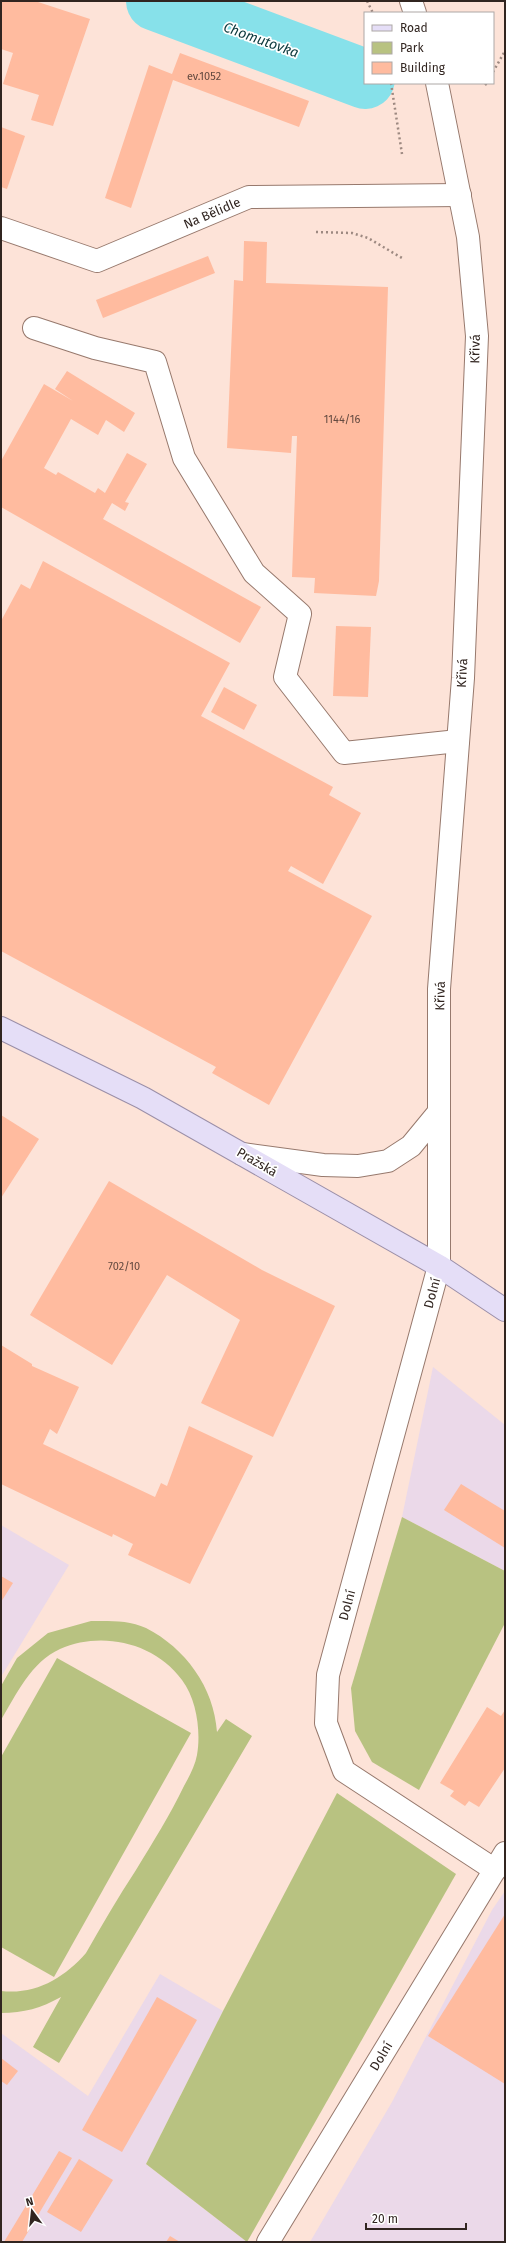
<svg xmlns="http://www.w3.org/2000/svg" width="506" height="2243" viewBox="0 0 506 2243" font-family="'Fira Sans',sans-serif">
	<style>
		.industrial { fill: #ebd9e9 }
		.green { fill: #b8c281 }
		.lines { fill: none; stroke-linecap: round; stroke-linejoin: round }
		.river { stroke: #87e1ea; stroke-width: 60 }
		.building { fill: #ffbb9f }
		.minor-casing { stroke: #97796d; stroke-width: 24 }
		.major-casing { stroke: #9b8fa8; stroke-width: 24 }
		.path { stroke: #9d8981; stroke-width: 2.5; stroke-dasharray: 2 3; stroke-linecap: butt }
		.minor { stroke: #fff; stroke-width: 22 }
		.major { stroke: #e5def7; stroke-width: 22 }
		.labels { text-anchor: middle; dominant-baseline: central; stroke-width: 3.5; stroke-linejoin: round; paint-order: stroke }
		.number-label { font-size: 11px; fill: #644a40 }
		.street-label { font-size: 13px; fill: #312520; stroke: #fff }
		.water-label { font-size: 14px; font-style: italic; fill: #0c393d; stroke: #fff }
	</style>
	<rect width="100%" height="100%" fill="#fde3d8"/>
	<!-- industrial -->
	<g class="industrial">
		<path d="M433,1367L505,1425V1571L402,1517Z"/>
		<path d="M1,1525L69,1565L1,1677Z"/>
		<path d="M505,1891V2242H310L392,2102L492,1910Z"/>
		<path d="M160,1974L223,2011L146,2164L247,2242H1V2033L88,2096Z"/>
	</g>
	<!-- green -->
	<g class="green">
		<path d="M402,1517L505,1571V1623L419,1790L372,1762L355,1731L351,1688Z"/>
		<path d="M91,1621C109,1621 129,1620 146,1628C185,1648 214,1687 217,1732L226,1719L252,1736L59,2063L33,2047L61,1997C41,2008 24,2013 1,2013V1991C36,1995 64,1978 86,1953C102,1925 118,1897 136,1870C153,1842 170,1815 184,1786C189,1777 195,1766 197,1755C201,1732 197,1700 182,1680C154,1642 101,1631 60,1649C31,1662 16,1695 1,1720V1686L17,1658L48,1633Z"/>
		<path d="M57,1658L191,1733L54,1977L1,1947V1757Z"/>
		<path d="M337,1793L456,1874L247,2242L146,2164L223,2011Z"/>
	</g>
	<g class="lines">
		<!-- river -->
		<path class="river" d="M156,1L365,79"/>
	</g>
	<!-- building -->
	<g class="building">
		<path d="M1,1H35L90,19L53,126L31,120L39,95L3,84L13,53L1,49Z"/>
		<path d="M180,53L309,101L299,127L173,80L131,208L105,198L149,65L172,74Z"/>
		<path d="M1,127L25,136L7,189L1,187Z"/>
		<path d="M244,241L267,242L266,283L388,287L379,581L376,596L314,593L315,578L292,577L297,436H292L291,453L227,448L234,280L243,281Z"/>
		<path d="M208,256L215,273L103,318L96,300Z"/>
		<path d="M67,371L135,413L124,432L106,420L98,435L71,419L44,468L56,475L58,472L95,493L98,488L105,493L127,453L147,464L125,502L129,503L125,511L112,503L103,519L261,607L240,643L1,507V461L44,384L73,401L55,389Z"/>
		<path d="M43,561L230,663L201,716L333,787L329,795L361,813L323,884L291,866L288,871L372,916L269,1105L212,1073L216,1067L1,951V621L21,584L30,589Z"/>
		<path d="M336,626L371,627L368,697L333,696Z"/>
		<path d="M224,687L257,705L244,730L211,712Z"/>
		<path d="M1,1115L39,1139L1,1198Z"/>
		<path d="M109,1181L262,1270L335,1306L273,1437L201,1403L240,1320L167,1275L112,1365L30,1315Z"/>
		<path d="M1,1345L32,1364V1366L79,1387L57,1434L50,1429L43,1444L155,1497L161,1483L167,1486L189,1426L253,1456L190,1584L128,1555L133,1544L113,1534L112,1537L1,1484Z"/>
		<path d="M461,1484L505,1511V1548L444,1510Z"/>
		<path d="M1,1576L13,1583L1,1602Z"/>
		<path d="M487,1707L501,1716L505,1710V1768L479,1807L469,1801L465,1806L450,1796L454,1791L440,1783Z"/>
		<path d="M505,1914V2084L428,2036Z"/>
		<path d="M157,1997L197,2020L122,2152L82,2130Z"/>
		<path d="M1,2058L18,2071L7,2085L1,2081Z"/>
		<path d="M59,2151L72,2158L22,2242H4Z"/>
		<path d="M79,2159L113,2180L81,2232L47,2212Z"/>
		<path d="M170,2236L180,2242H166Z"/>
	</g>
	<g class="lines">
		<!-- minor casing -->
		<g class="minor-casing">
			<g id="minor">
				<path d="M411,1L415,13"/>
				<path d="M437,83L468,237L477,336L463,678L439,989V1266L328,1675L326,1723L344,1771L495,1870"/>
				<path d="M1,228L97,261L249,197L460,195"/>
				<path d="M34,328L95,348L155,362L184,458L254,573L300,614L285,677L344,753L458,741"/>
				<path d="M242,1154L323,1165L358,1166L388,1161L411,1146L439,1112"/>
				<path d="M268,2242L505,1853"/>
			</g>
		</g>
		<!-- major casing -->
		<g class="major-casing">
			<path id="major" d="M1,1028L143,1098L439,1266L505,1310"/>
		</g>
		<!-- path -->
		<g class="path">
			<path d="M367,1L373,13"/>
			<path d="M493,72L505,51"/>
			<path d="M391,83L402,154"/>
			<path d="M485,85L487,83"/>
			<path d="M316,232L352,233L368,238L402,258"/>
		</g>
		<!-- minor -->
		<use href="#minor" class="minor"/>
		<!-- major -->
		<use href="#major" class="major"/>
	</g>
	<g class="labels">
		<!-- number labels -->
		<g class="number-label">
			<text x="204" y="76">ev.1052</text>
			<text x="342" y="419">1144/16</text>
			<text x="124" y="1266">702/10</text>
		</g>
		<!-- street labels -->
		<g class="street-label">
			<text transform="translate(212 213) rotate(-23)">Na Bělidle</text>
			<text transform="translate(475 349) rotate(-89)">Křivá</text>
			<text transform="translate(462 673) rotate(-87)">Křivá</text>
			<text transform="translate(440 996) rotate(-89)">Křivá</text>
			<text transform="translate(257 1162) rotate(30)">Pražská</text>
			<text transform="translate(432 1293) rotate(-75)">Dolní</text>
			<text transform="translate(347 1605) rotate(-75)">Dolní</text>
			<text transform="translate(381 2056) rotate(-59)">Dolní</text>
		</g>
		<!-- water labels -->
		<g class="water-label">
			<text transform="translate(261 40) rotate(20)">Chomutovka</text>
		</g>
	</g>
	<!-- border -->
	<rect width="506" height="2243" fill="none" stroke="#312520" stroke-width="4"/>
	<!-- legend -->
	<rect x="364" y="12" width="130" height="72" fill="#ffffff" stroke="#ada8a6"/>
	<rect x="372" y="25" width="20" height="6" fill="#e5def7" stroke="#ada8a6"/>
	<text x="400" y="32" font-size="12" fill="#312520">Road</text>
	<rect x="372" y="42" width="20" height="12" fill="#b8c281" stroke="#ada8a6"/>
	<text x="400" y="52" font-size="12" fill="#312520">Park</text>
	<rect x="372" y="62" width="20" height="12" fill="#ffbb9f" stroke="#ada8a6"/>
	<text x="400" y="72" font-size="12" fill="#312520">Building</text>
	<!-- north arrow -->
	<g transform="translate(32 2211) rotate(345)" stroke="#ffffff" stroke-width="3" paint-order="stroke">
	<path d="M0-3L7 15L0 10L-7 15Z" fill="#312520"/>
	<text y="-6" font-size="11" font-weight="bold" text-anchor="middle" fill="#312520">N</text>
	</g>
	<!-- scale -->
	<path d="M366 2223v6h100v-6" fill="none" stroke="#312520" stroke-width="2"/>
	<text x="372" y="2223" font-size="12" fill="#312520" stroke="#ffffff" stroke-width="3" paint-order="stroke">20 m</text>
</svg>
